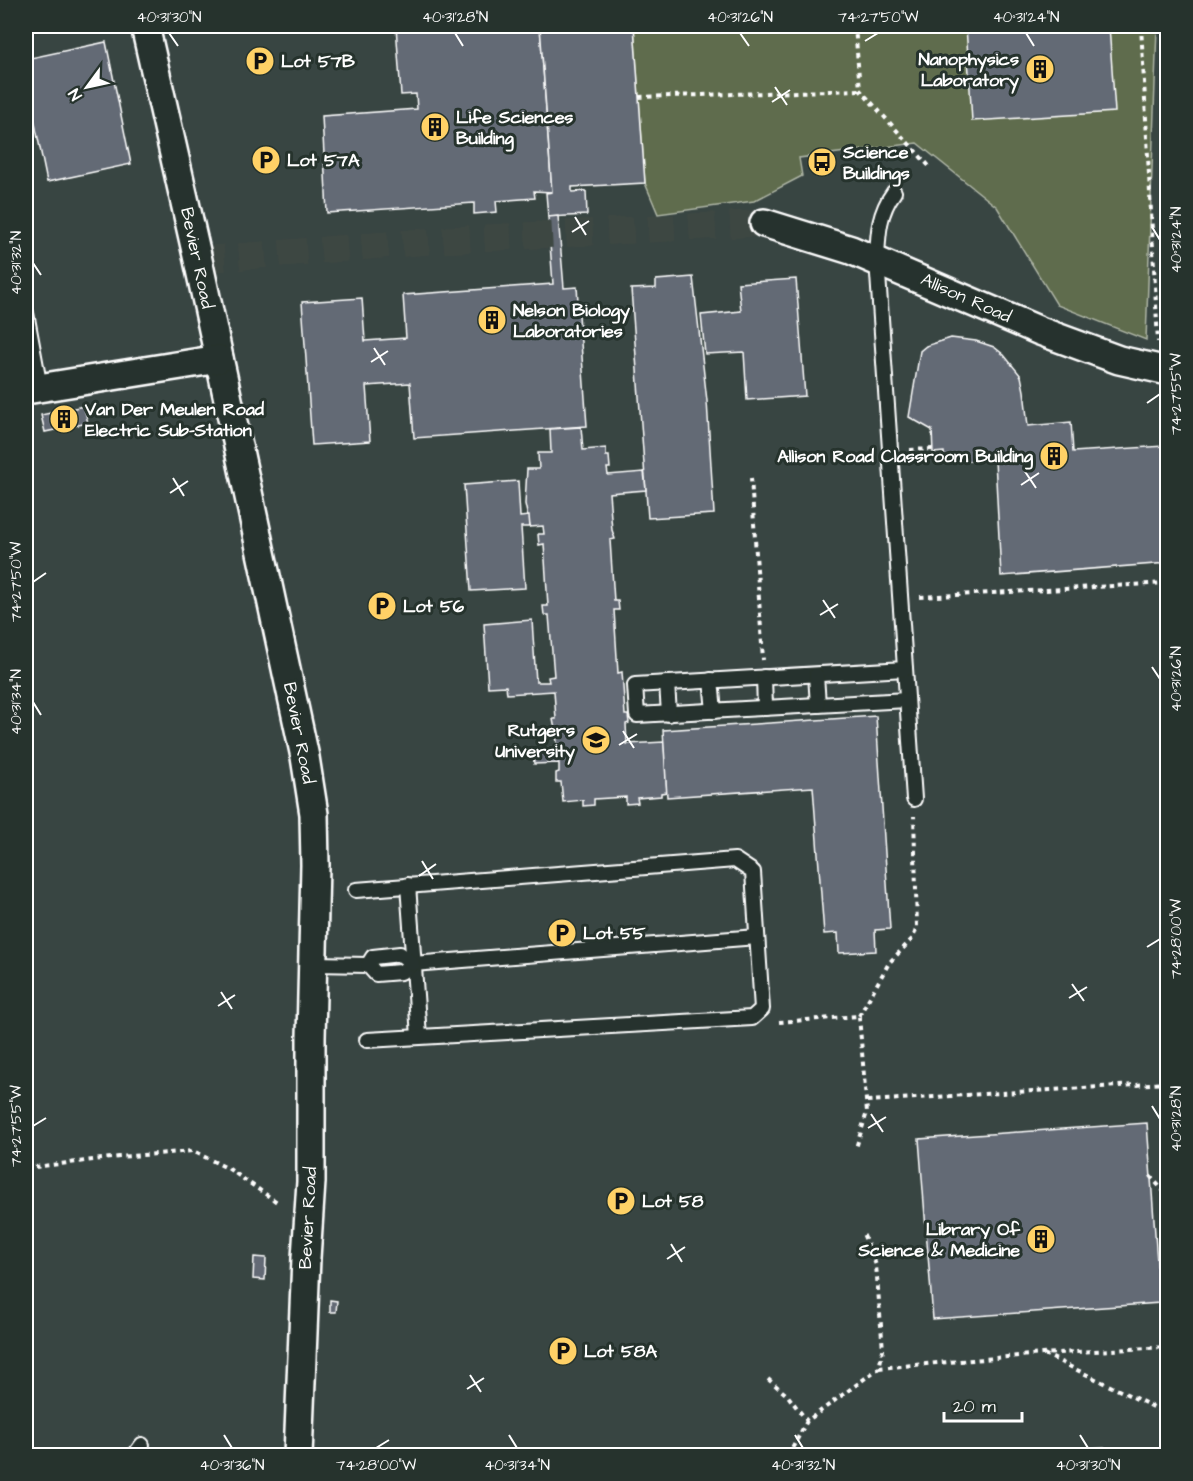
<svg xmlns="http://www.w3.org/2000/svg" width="1193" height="1481" viewBox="0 0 1193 1481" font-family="'Architects Daughter',sans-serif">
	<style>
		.built { fill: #384443 }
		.green { fill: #5f6c4e; stroke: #afb6a6; stroke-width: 1.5 }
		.building { fill: #636a75; stroke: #fff; stroke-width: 1.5 }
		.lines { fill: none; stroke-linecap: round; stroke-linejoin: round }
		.street-tunnel { stroke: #3c4742; stroke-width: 27; stroke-dasharray: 27 14; stroke-linecap: butt }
		.lane-casing { stroke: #fff; stroke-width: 18 }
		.street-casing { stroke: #fff; stroke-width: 32 }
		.path { stroke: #fff; stroke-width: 4; stroke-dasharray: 4.5 4.5; stroke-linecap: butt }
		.lane { stroke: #26332d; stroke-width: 14 }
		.street { stroke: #26332d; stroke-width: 27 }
		.ticks { fill: none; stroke: #fff; stroke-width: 2 }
		.labels { text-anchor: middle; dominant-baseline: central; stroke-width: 6; stroke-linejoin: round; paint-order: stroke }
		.poi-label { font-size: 18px; font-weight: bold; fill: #fff; stroke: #26332d; text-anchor: start }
		.street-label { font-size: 18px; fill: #fff; stroke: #26332d }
		.neatline { fill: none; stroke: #fff; stroke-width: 2 }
		.ticks-label { font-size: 15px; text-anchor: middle; fill: #fff }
	</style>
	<rect width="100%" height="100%" fill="#26332d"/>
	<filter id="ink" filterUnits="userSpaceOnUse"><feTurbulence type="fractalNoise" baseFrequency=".0167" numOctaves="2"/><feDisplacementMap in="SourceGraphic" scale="12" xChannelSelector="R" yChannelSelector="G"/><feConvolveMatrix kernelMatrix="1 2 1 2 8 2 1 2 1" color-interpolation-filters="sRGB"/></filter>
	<g filter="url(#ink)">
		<!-- built -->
		<rect class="built" x="26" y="26" width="1141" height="1429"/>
		<!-- green -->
		<path class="green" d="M634,26H1157L1146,340L1057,305L997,207L917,143L799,158L802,176L754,201L658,214L645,183Z"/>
		<!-- building -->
		<g class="building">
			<path d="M396,26H540L552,192L534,191L535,198L496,201L497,212L474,214V203L327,213L322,116L417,109L416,94L401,95Z"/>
			<path d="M540,26H634L645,183L572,187V192L586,191L587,215L548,217L546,193L552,192Z"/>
			<path d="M966,26H1109L1115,112L972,121Z"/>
			<path d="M106,42L131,164L47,182L26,80V59Z"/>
			<path d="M558,216L564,288L577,287L587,426L414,438L410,383L366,386L370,441L312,445L302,302L362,298L365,341L406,338L403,295L553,284L548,217Z"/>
			<path d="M693,277L707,401L714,514L648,518L631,289L656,288V280Z"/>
			<path d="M796,279L805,396L747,400L744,352L705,354L701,315L741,311L738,283Z"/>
			<path d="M951,338L976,341L994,347L1004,355L1021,376L1024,391L1028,426L1071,422L1073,452L1164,446L1168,505V563L1001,576L995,460L945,462L944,452L933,453L932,430L909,417L920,351L926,346Z"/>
			<path d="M84,406L88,423L45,432L41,415Z"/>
			<path d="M581,427L583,450L606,448V456H609L610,468H607L608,475L644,472L646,490L609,493L612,530L615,539L610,540L614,601H618L619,610H614L618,673L622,672L625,715H628L629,723L626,724L627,744L664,742L667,792L661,793V796L637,798L638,803L626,804V797L594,799V805L583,806V800L563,802L561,782H556V773L559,772V763L534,764L533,749L558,747L553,719H556L554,691L507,694L506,686L488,687L484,624L532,620L536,682H549L548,677L554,676L549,615H544L543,606H548L544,544L539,545L538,534H544L543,526L530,527L525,504L527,469H539L538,453H551L550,429Z"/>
			<path d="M518,481L520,517L529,516L530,527H521L525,588L471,591L464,485Z"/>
			<path d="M876,716L890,929L875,930L876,951L839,953L838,933L824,934L813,787L667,797L663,730Z"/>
			<path d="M1147,1123L1160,1303L933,1319L919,1139Z"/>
			<path d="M254,1257L266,1258L265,1280L253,1279Z"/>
			<path d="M330,1300L337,1301L336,1312H330Z"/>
			<path d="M1105,1448L1106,1456H1090V1449Z"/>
		</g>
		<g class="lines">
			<!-- street-tunnel -->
			<path class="street-tunnel" d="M198,260L446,240L764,223"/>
			<!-- lane casing -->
			<g class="lane-casing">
				<g id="lane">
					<path d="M894,192C878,214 878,235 877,260L914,799"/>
					<path d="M26,313L40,388"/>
					<path d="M905,669L635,685L637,715L907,700"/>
					<path d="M816,675L818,705"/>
					<path d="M764,677L765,708"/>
					<path d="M711,680L714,711"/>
					<path d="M667,683L669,714"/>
					<path d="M408,885L419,1036"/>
					<path d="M356,890L735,860L753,872L762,1009L752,1018L367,1040"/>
					<path d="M314,964L368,965L376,974L401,972L413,964L757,937"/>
					<path d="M368,965L373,957L400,954L413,964"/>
					<path d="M134,1456L142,1445"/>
				</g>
			</g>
			<!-- street casing -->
			<g class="street-casing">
				<g id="street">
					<path d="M145,26L198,260L305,757L314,814L315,865L311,1038V1182L306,1258L298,1456"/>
					<path d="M764,223L851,250L1040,331L1119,360L1168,371"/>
					<path d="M26,390L219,359"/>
				</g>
			</g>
			<!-- path -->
			<g class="path">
				<path d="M855,26L860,90L929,166"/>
				<path d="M1141,26L1158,342"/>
				<path d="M639,97L860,90"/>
				<path d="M910,450L933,449"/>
				<path d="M751,478L763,660"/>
				<path d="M920,597L1168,583"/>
				<path d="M859,1016L889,963L913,938L917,927L914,816"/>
				<path d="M779,1022L859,1016L867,1112L856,1148"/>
				<path d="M867,1101L1168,1083"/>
				<path d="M26,1168L119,1157L193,1151L229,1169L277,1202"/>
				<path d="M1150,1176L1168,1196"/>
				<path d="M1044,1354L1168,1414"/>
				<path d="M879,1368L1042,1354L1168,1347"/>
				<path d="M768,1379L788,1396L807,1421"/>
				<path d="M788,1456L807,1421L879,1368L883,1350L876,1265L862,1231"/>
			</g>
			<!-- lane -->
			<use href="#lane" class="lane"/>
			<!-- street -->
			<use href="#street" class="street"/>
		</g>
	</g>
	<!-- ticks -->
	<path class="ticks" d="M169,33L178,46M455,33L463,46M740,33L749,46M1026,33L1034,46M865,41L878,33M775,87L787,105M772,102L790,90M575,217L586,235M1152,227L1160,240M572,232L589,221M33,263L41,275M374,348L385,365M371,362L388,351M1147,403L1160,394M1024,470L1036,488M173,478L184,496M1021,485L1039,473M170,493L188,481M33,582L46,573M823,600L835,618M820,615L838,604M1152,667L1160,679M33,702L41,715M623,731L634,748M619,745L637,734M422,861L433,879M419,876L436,864M1147,947L1160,939M1072,984L1084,1001M221,992L232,1009M1069,998L1087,987M218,1006L235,995M1152,1106L1160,1119M871,1114L883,1132M33,1126L46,1118M868,1128L886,1117M671,1244L682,1262M667,1259L685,1247M470,1375L481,1392M467,1389L484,1378M224,1435L232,1448M509,1435L517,1448M795,1435L803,1448M1080,1435L1088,1448M376,1448L389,1440"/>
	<!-- icons -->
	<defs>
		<g id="parking-disc" transform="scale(1.5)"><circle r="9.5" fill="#ffd166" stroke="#26332d"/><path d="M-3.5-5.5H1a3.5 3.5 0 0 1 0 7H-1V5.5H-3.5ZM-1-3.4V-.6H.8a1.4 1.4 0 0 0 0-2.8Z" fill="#111"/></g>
		<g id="building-disc" transform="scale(1.5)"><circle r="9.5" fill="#ffd166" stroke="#26332d"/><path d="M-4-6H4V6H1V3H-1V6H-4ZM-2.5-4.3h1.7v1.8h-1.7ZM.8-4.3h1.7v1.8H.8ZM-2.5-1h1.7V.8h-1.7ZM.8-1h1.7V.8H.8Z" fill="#111"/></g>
		<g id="bus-disc" transform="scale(1.5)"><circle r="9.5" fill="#ffd166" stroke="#26332d"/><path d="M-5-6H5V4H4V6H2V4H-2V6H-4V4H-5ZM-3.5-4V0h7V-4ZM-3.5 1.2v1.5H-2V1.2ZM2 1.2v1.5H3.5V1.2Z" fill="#111"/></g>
		<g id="university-disc" transform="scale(1.5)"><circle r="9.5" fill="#ffd166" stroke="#26332d"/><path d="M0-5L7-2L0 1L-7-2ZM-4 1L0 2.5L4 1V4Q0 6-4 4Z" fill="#111"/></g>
	</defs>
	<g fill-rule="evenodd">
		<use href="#parking-disc" x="260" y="61"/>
		<use href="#building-disc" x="1040" y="69"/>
		<use href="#building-disc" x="435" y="127"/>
		<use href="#parking-disc" x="266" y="160"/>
		<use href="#bus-disc" x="822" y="162"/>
		<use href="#building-disc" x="492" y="320"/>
		<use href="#building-disc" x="64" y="419"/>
		<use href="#building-disc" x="1054" y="456"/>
		<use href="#parking-disc" x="382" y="606"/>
		<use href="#university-disc" x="596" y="740"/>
		<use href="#parking-disc" x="562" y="933"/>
		<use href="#parking-disc" x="621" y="1201"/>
		<use href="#building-disc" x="1041" y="1239"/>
		<use href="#parking-disc" x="563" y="1351"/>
	</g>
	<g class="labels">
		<!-- poi labels -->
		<g class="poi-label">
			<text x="1019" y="59" text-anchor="end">Nanophysics<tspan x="1019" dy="21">Laboratory</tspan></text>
			<text x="281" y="61">Lot 57B</text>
			<text x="456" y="117">Life Sciences<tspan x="456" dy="21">Building</tspan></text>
			<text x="843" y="152">Science<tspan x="843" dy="21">Buildings</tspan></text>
			<text x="287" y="160">Lot 57A</text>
			<text x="513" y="310">Nelson Biology<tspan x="513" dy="21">Laboratories</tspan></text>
			<text x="85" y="409">Van Der Meulen Road<tspan x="85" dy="21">Electric Sub-Station</tspan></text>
			<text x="1033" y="456" text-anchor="end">Allison Road Classroom Building</text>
			<text x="403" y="606">Lot 56</text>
			<text x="575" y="730" text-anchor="end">Rutgers<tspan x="575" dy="21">University</tspan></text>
			<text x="583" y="933">Lot 55</text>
			<text x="642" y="1201">Lot 58</text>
			<text x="1020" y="1229" text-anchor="end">Library Of<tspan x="1020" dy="21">Science &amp; Medicine</tspan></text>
			<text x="584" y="1351">Lot 58A</text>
		</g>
		<!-- street labels -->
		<g class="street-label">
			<text transform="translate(197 258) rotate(78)">Bevier Road</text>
			<text transform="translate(966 298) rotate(24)">Allison Road</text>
			<text transform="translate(299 733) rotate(79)">Bevier Road</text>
			<text transform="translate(308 1218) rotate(-87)">Bevier Road</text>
		</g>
	</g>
	<!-- margin -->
	<rect width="1193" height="1481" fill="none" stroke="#26332d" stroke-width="66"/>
	<!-- north arrow -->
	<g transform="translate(87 87) rotate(237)" stroke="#26332d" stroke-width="4.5" paint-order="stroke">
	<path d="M0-4.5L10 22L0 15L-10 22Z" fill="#ffffff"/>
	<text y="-9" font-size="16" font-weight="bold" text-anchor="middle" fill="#ffffff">N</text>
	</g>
	<!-- scale -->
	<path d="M944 1412v9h78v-9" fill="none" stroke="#ffffff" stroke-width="3"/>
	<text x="953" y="1412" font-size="18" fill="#ffffff" stroke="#26332d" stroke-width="4.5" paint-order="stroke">20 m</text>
	<rect x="33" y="33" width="1127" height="1415" class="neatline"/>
	<g class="ticks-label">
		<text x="169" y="22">40°31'30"N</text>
		<text x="455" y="22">40°31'28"N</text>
		<text x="740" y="22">40°31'26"N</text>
		<text x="878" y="22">74°27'50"W</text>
		<text x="1026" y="22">40°31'24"N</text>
		<text transform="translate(1176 240) rotate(-90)" y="5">40°31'24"N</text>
		<text transform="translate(16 263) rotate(-90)" y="5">40°31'32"N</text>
		<text transform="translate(1176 394) rotate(-90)" y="5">74°27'55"W</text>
		<text transform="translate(16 582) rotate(-90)" y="5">74°27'50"W</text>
		<text transform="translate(1176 679) rotate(-90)" y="5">40°31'26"N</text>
		<text transform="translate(16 702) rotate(-90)" y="5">40°31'34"N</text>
		<text transform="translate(1176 939) rotate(-90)" y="5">74°28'00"W</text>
		<text transform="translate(1176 1119) rotate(-90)" y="5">40°31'28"N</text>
		<text transform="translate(16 1126) rotate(-90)" y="5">74°27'55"W</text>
		<text x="232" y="1470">40°31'36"N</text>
		<text x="376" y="1470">74°28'00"W</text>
		<text x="517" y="1470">40°31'34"N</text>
		<text x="803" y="1470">40°31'32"N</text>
		<text x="1088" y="1470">40°31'30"N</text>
	</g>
</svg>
